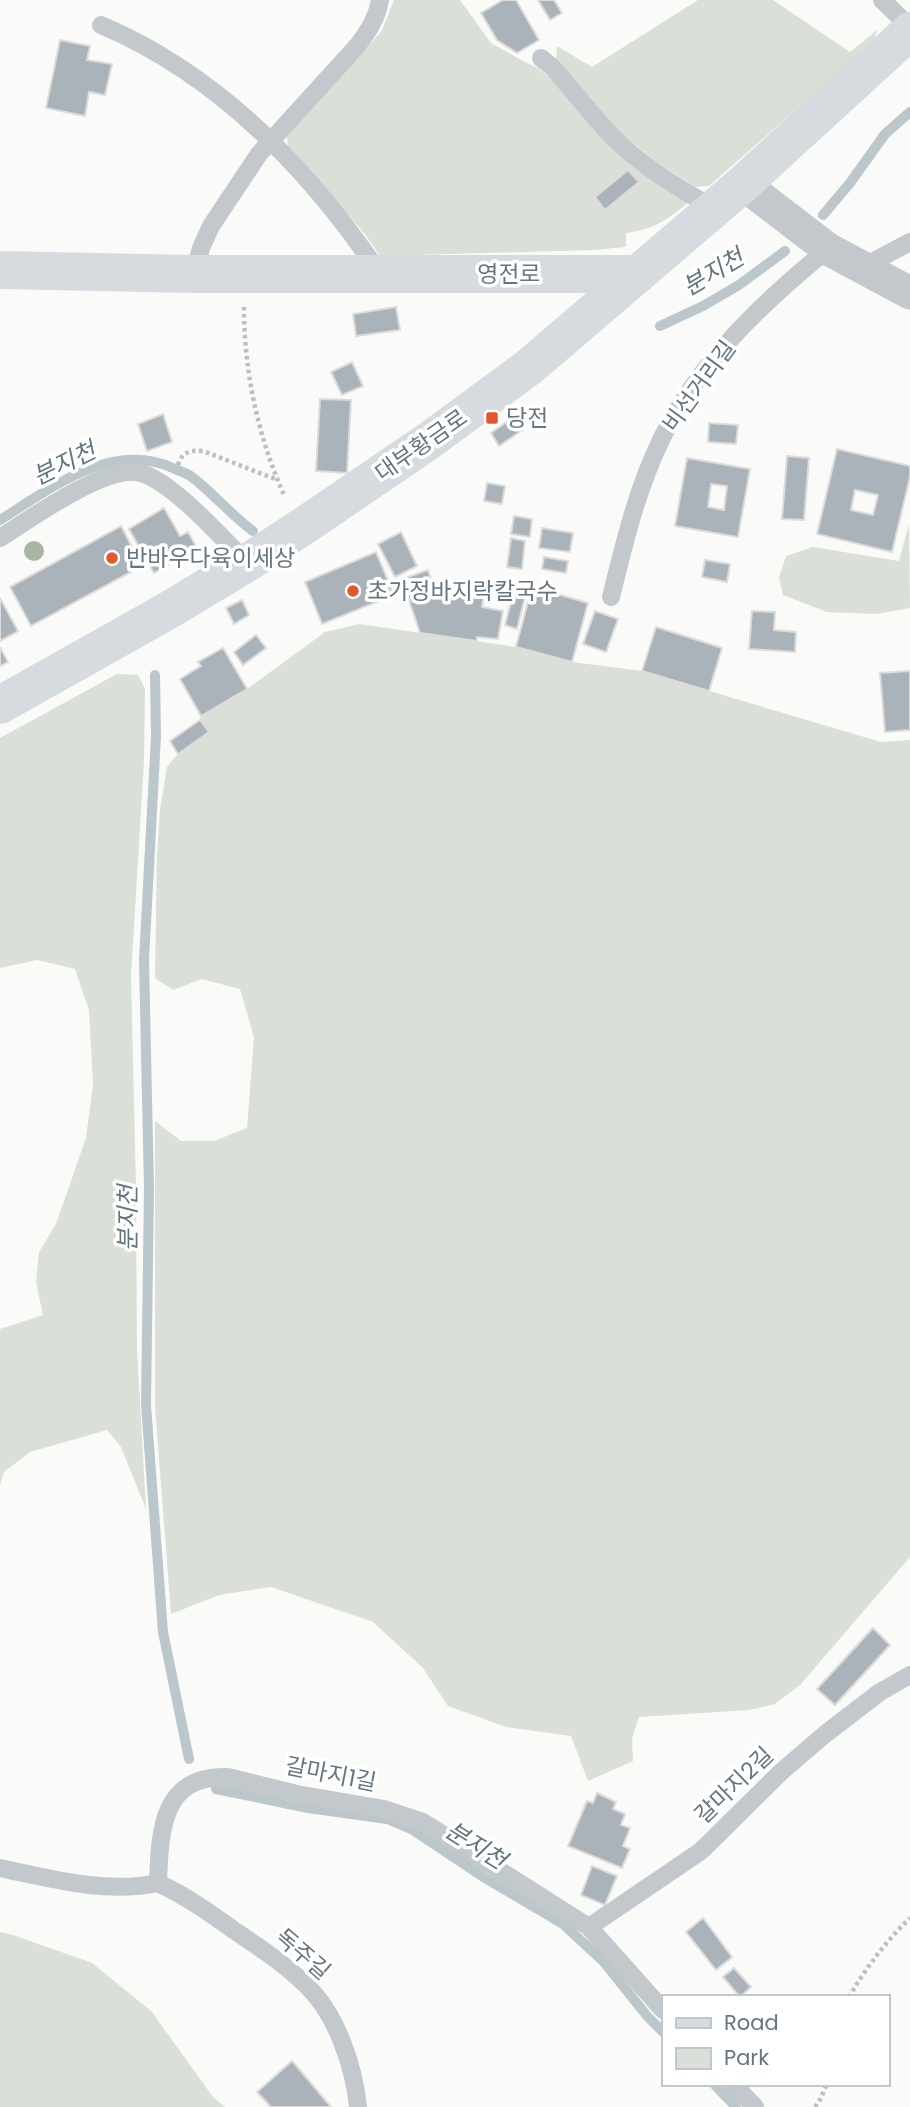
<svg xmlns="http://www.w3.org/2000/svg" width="910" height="2107" viewBox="0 0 910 2107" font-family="Poppins,'Noto Sans KR',sans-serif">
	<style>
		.green { fill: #dadfd7 }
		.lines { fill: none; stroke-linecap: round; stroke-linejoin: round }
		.stream { stroke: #bbc7cb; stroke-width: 10 }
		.building { fill: #aab3b9; stroke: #dcdcda; stroke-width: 2; fill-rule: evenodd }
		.path { stroke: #bbbfc2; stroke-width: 4.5; stroke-dasharray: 3.5 3.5; stroke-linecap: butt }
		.lane { stroke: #c3c8cc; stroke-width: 18 }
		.street { stroke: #c3c8cc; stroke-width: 33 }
		.secondary { stroke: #d6dbdf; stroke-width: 38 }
		.tree { fill: #aab4a7 }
		.poi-dot { fill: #e4572e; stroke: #fff; stroke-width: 2.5 }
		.labels { text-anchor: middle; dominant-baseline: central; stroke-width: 7; stroke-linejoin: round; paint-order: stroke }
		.street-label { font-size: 23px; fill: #657683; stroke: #fff }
		.poi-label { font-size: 23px; fill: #657683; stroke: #fff; text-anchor: start }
		.water-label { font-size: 24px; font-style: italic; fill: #60757c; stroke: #fff }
	</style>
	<rect width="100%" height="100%" fill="#fafaf8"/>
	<!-- green -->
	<g class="green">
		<path d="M394,0H460L491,43L523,61L538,68L560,87L598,134L623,158L688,203C667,220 654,229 626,233V247L595,250L380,256L365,234L288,146L287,137L290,130L363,53L382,30Z"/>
		<path d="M698,0H773L850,52L877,30L874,41L709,186L695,187L656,162L618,131L556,62L557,46L592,67Z"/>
		<path d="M909,524L910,608L876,614L827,612L783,595L779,577L786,556L813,547L899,561Z"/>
		<path d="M359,624L516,647L572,662L642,671L881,742L910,740V1557L800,1685L775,1704L749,1710L639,1717L632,1739L633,1761L588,1781L571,1736L506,1727L448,1706L423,1668L373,1622L271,1587L219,1595L171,1614L155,1407V1121L181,1141H214L247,1128L254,1037L240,989L202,979L173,990L155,978L157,855L160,810L167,767L178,754L209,733L200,720L201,716L247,689L325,632Z"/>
		<path d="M117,674L138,675L145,689L144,761L131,975L136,1189L137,1350L146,1509L121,1447L107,1430L30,1452L4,1472L0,1485V1329L43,1315L36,1282L39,1252L56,1224L86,1138L93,1084L89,1010L75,969L37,960L0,968V738Z"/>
		<path d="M0,1932L13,1935L92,1963L151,2011L213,2097L225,2107H0Z"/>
	</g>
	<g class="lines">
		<!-- stream -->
		<g class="stream">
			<path d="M823,215L850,183L885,134L910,112"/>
			<path d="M660,326L703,306L739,285L785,251"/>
			<path d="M0,520C50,489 111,440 173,468C179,471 187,473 192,477C214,494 231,515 253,531"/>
			<path d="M155,675L156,736L144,960L149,1189L146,1405L163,1632L189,1759"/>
			<path d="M216,1789L308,1808L387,1819L413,1830L485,1878L563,1924L603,1961L647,2016L663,2032"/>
			<path d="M714,2084L736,2107"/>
		</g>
	</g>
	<!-- building -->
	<g class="building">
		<path d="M503,0H516L539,40L517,53L497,40L481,13Z"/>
		<path d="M538,0H554L562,13L550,20Z"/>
		<path d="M60,40L90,46L87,60L112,64L105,95L89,92L85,116L46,108Z"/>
		<path d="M628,170L639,182L605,210L595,197Z"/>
		<path d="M396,307L400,330L356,336L353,314Z"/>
		<path d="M352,362L363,386L342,395L331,372Z"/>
		<path d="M320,399L351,400L347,473L316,471Z"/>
		<path d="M163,414L172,442L147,451L138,424Z"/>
		<path d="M515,416L524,429L499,446L491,433Z"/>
		<path d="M709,423L738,425L736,444L708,442Z"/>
		<path d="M837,449L910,466V477L892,552L817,534ZM855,490L878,495L873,515L851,510Z"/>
		<path d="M787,456L809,458L804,520L782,519Z"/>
		<path d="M687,458L750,469L738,537L675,526ZM711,484L727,486L724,510L708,507Z"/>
		<path d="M487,483L505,486L502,504L484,501Z"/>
		<path d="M164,508L180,536L188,532L197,548L154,573L129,529Z"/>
		<path d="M514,516L532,519L530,537L511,534Z"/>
		<path d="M121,526L142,566L31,626L10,587Z"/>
		<path d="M542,528L573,533L570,552L539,548Z"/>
		<path d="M401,532L417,566L395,577L378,544Z"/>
		<path d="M511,538L525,541L522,569L507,567Z"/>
		<path d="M376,552L394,595L322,624L305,582Z"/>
		<path d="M544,557L568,561L566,573L542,569Z"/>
		<path d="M705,560L730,564L727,582L702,577Z"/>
		<path d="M428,570L434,588L484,595L482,607L503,611L498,639L477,637V641L420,633L402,579Z"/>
		<path d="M532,587L588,603L572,662L516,647Z"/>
		<path d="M513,594L525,597L517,629L505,625Z"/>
		<path d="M0,598L18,631L0,641Z"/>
		<path d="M242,600L249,615L234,624L226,608Z"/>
		<path d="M595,611L618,619L606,652L583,644Z"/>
		<path d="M752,611L775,612L774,630L796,632L795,652L749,649Z"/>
		<path d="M656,627L722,648L709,691L642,671Z"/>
		<path d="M256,635L266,648L243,665L234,652Z"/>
		<path d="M0,647L8,662L0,666Z"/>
		<path d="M223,648L247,689L201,716L180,679L201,666L198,662Z"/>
		<path d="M910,671V730L885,732L880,673Z"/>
		<path d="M200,720L209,732L178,754L170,741Z"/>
		<path d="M873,1628L890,1645L835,1705L817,1689Z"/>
		<path d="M597,1793L616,1802L613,1809L625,1814L621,1825L630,1828L623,1846L630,1849L622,1868L568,1846L587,1801L593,1803Z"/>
		<path d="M592,1866L617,1876L605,1905L581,1895Z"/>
		<path d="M703,1918L732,1957L716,1970L686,1932Z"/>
		<path d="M734,1968L751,1987L740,1997L723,1977Z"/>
		<path d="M292,2061L331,2107H271L257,2092Z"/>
	</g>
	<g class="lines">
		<!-- path -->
		<g class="path">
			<path d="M244,307C244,371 258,437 284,495"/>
			<path d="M178,465C182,452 190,450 203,451L278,480"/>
			<path d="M849,1997C865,1969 887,1940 910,1918"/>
			<path d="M815,2107L819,2102L827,2084"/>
		</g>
		<!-- lane -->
		<g class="lane">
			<path d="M882,0L910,27"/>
			<path d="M101,25C219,75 309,169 380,274"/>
			<path d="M541,58L552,67C573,90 591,115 613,137C641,166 679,189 714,208"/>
			<path d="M861,268L910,242"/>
			<path d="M194,274L201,248L211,226L259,154L358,45C369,30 377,18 380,0"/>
			<path d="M0,538C30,519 100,469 135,472C166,474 224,540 247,563"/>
			<path d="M611,597C624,544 637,489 661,440C698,363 763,302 828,249"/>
			<path d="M0,1868C52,1879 105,1894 158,1883"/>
			<path d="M158,1883C160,1831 161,1775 228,1777L297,1794L384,1809L423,1822L589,1927L663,2010"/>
			<path d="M158,1883C186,1896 210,1913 235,1931C259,1947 286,1965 307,1986C337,2015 354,2067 358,2107"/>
			<path d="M589,1927L701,1851L781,1772L824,1735L880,1692L910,1675"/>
			<path d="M733,2084L755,2107"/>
		</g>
		<!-- street -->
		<path class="street" d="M743,184L828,249L910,293"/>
		<!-- secondary -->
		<g class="secondary">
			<path d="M0,270L194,274H638"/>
			<path d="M0,705L169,610L247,563L317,517L430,440L529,367L743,184L910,31"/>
		</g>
	</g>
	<!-- trees -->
	<circle class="tree" cx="34" cy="551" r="10"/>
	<!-- markers -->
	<g class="poi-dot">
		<rect x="485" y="411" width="14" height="14" rx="3.5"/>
		<circle cx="112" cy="558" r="7"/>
		<circle cx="353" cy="591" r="7"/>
	</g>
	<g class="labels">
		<!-- street labels -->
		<g class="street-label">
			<text x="509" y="274">영전로</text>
			<text transform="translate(699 386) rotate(-54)">비선거리길</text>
			<text transform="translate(421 445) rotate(-35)">대부황금로</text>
			<text transform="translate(331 1774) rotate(11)">갈마지1길</text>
			<text transform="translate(734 1785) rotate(-44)">갈마지2길</text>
			<text transform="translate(303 1954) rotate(41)">독주길</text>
		</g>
		<!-- poi labels -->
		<g class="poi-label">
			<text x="506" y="418">당전</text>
			<text x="126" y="558">반바우다육이세상</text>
			<text x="367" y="591">초가정바지락칼국수</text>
		</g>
		<!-- water labels -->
		<g class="water-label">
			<text transform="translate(713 272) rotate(-31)">분지천</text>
			<text transform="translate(64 463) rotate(-26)">분지천</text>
			<text transform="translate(127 1218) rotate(-90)">분지천</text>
			<text transform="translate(476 1845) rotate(32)">분지천</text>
		</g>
	</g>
	<!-- legend -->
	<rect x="662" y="1995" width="228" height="91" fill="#ffffff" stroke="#c1c8cd" stroke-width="2"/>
	<rect x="676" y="2018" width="35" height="10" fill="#d6dbdf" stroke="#c1c8cd" stroke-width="2"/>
	<text x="724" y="2030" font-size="21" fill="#657683">Road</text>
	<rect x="676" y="2048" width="35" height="21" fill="#dadfd7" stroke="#c1c8cd" stroke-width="2"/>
	<text x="724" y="2065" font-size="21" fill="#657683">Park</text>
</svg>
